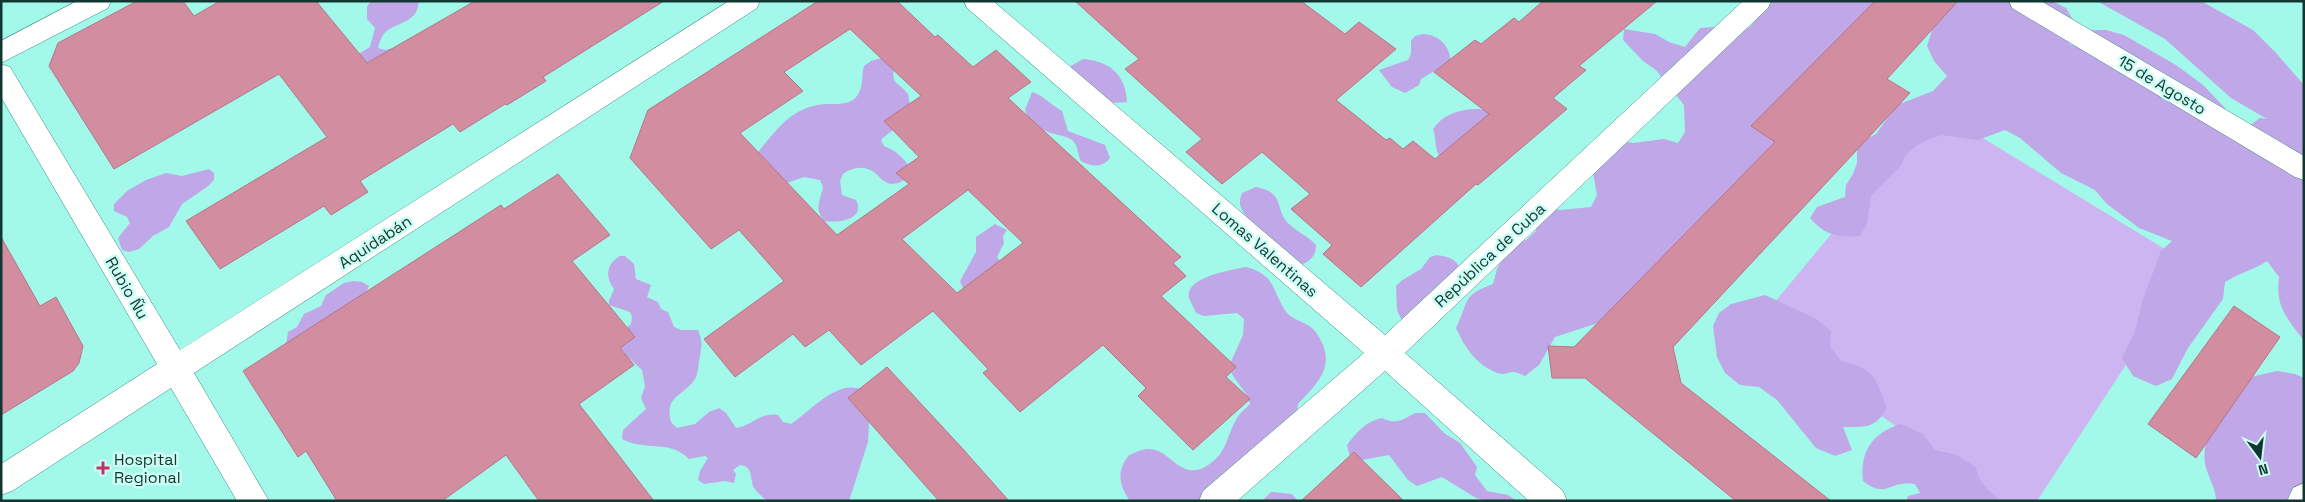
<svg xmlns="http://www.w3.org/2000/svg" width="2305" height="502" viewBox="0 0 2305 502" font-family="'Space Grotesk',sans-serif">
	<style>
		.green { fill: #cdb5f2 }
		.forest { fill: #c0a7e7 }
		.building { fill: #d28ea0; stroke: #b67586; fill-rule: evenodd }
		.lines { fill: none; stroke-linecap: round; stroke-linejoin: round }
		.street-casing { stroke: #328a7d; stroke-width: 1 }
		.street { fill: #fff; fill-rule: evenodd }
		.poi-dot { fill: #c03468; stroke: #cdfef5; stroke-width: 2 }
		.labels { text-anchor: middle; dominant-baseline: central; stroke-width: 5; stroke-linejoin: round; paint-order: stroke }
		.street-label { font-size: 16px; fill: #123732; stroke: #cdfef5 }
		.poi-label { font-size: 16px; fill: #123732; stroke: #cdfef5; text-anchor: start }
	</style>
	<rect width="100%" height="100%" fill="#a2f8e9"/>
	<!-- green -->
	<path class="green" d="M1935,109L2191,265L2037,501H2001L1755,326Z"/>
	<!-- forest -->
	<g class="forest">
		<path d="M371,1H419C417,22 402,21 388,30C382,34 380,41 378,48L385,50L394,48L404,70L351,62L355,56L370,47L375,28L367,19V7Z"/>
		<path d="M1759,1H1903L1823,96L1607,320L1555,337L1539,365L1525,376C1522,375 1517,372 1514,372C1510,372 1506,374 1502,374C1479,369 1465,348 1456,328C1470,300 1461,296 1493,284L1497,269L1511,244L1526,240L1536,231L1533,216L1544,207L1560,210L1591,207L1597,195L1592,167L1617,140L1633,143L1664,139L1678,143L1685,132L1684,105L1656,70L1643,61L1623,40L1624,29L1655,34L1669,42L1685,47L1700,28L1728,26L1742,32C1756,24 1758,17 1759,1Z"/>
		<path d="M1950,1H2052L2066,8L2076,25L2069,44L2076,46L2092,30H2106L2124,35L2176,65L2203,85L2225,108L2231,139L2260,118L2267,119L2231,98L2165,39L2097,1H2201L2253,30L2276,53L2304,85V341C2287,318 2275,307 2279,277L2267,261C2254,270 2239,273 2225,282L2223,299L2188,348L2172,379L2156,386L2133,376L2122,358L2135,331L2143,299L2161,251L2172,241L2139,228L2107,204L2095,190L2061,173L2020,138L2005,130L1978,140L1942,135L1929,139L1916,146L1906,155L1900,167L1871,196L1867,224L1860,236C1837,237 1826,236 1810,218L1817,207L1845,197L1846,185L1853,174L1857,163V150L1864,140L1876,134L1897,105L1933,91L1947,76L1934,61L1927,46L1935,21Z"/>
		<path d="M1423,34C1439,35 1449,45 1451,61L1421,79L1419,85L1405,93L1392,87L1379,70L1408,60L1411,54V41L1415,36Z"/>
		<path d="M886,57L895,63C890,86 897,80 908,94C915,125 898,123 881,140L884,146C898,152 903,157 911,170C908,181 894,188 884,181C880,179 878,175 875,173C865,165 852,167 843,174L840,181L842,195L856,200C866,220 838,223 824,221C814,208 820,202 823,187L820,180L804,177L787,183L758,152C777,130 787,112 817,105C830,102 848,108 857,96C864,86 861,76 864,66L871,61Z"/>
		<path d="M1083,59C1110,61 1126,75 1127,102C1118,103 1108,104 1099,99C1091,95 1072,74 1071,66Z"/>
		<path d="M1032,92C1043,95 1052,106 1062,111L1068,131L1105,145L1110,158C1102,168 1092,167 1081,161C1078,156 1078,147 1074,142C1066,131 1036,139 1025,110Z"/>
		<path d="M1479,109L1488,111L1493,117L1445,163C1432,149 1438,144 1433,129C1443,114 1462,108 1479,109Z"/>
		<path d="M209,169L214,173V180L207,187L182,204L169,227L153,236L139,249L129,252L122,250L118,238L130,223L127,217L114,211V204L127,191L146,180L166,173L182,176Z"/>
		<path d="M1256,187C1286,193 1274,208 1288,223C1297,232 1308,236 1316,245C1316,258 1308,263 1296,266C1280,250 1251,228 1241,208C1239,203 1240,199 1242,193Z"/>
		<path d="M995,224L1007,230L1003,236L1004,243L997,257L1006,269L966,295L960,281L976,252V237Z"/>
		<path d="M1437,255C1449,257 1458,259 1461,272L1404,325L1397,310L1396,286L1401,281L1421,269L1430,257Z"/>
		<path d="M620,256H625L634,264L636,279L651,285L647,297L658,302L661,309L668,312L674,327L681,330H698C702,339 702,346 700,356C698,364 699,371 695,379C683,397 664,395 671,422L677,428L695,424L709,412L719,408L726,413L736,428C752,426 760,412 778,415L783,422L791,424C811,411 837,378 863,390L869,423L868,442L849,501H767C763,497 755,491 753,486C750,476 753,467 740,465L733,470L736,474L734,483L725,481L704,484L698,480L700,471L708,458L705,456L689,459C669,439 647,452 622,439L623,430L646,409L641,398L645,386L642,370L618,348L619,334L631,324L632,317L630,312L609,305V301L614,289C605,277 606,264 620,256Z"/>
		<path d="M1246,267C1277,275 1271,291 1287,313C1293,320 1306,322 1313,329C1318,334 1320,339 1323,345C1333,371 1314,386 1298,404L1297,412L1203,501H1130C1119,485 1116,471 1129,455C1135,453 1142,449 1147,449C1169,447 1179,479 1203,468C1228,455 1225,438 1237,418C1240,413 1246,408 1250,404C1247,389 1233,382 1229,366L1243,335L1244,319L1237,313L1204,316L1196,313C1194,308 1191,303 1189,298C1184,277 1232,270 1246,267Z"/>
		<path d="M353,281L362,282L369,286L364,297L286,345L288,332L297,327L304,314L321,306L326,295L344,283Z"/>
		<path d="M1765,295L1816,319L1831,331L1830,346L1841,361C1875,368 1876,379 1887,408C1875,429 1865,427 1843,427L1852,450L1835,456L1816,448L1777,400L1759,387L1740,385L1725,373L1717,357L1713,326L1719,313L1731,304Z"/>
		<path d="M2277,371L2295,374L2304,378V501H2216C2216,487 2207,476 2205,463C2201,431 2225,405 2242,379Z"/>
		<path d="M1415,413H1425L1444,433L1460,443L1477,467L1475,475L1487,491L1508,495L1517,501H1489L1476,498L1442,477L1417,486L1408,480L1389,455L1351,462L1347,445C1357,432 1365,422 1382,418C1396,425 1402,420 1415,413Z"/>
		<path d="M1901,424L1923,434L1935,450L1957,455L1976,467C1978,483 1989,490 2001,501H1906L1908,496L1920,493L1915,484C1891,479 1886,500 1863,481C1860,451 1872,433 1901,424Z"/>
		<path d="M1271,492L1292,494L1298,501H1262Z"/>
	</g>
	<!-- building -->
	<g class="building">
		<path d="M137,1H183L194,16L220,1H316L367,63L475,1H664L543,77L546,81L507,105L505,104L460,132L453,124L360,181L368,192L331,215L324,206L220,269L186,221L327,137L279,74L114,169L49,66L58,43Z"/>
		<path d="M818,1H897L935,37L938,35L973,67L996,50L1031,82L1008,98L1181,257L1173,263L1186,276L1161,296L1236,367L1226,377L1250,399L1193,450L1138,396L1146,388L1103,345L1020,412L983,373L988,369L933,311L861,365L829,330L805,347L793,334L735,377L704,339L784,281L739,230L711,249L630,158L648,110ZM850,29L921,96L884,121L919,157L896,173L909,184L837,235L740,133L803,91L784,72ZM968,190L1023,243L957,293L902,239Z"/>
		<path d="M1075,1H1301L1345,34L1359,22L1396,49L1336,100L1386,140L1390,138L1403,149L1413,141L1435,159L1489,114L1434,72L1475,40L1481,44L1514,18L1519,22L1543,1H1657L1579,66L1586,70L1553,98L1567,109L1478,185L1476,184L1361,287L1323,254L1332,245L1291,209L1310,194L1262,152L1222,184L1186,152L1202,139L1125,69L1139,59Z"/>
		<path d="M1875,1H1958L1887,79L1910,93L1673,347L1681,383L1831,501H1736L1585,378H1552L1548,346L1574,347L1775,142L1751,126Z"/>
		<path d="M558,174L610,235L572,261L635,337L620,348L634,365L579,404L654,501H539L506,455L442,501H337L306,451L298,457L243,371L501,205L504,209Z"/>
		<path d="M1,237L40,306L56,297L83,346L79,363L73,371L1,415Z"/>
		<path d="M2234,306L2280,337L2196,458L2148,424Z"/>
		<path d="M887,367L962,448L1009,501H939L848,398Z"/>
		<path d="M1354,452L1404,501H1301Z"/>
	</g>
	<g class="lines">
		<!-- street casing -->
		<g class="street-casing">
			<g id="street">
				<path d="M77,1H111L108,8L1,63V41Z"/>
				<path d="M729,1H760L757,8L194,373L269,501H237L171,388L12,491L1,495V464L157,364L1,97V64L10,67L180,350Z"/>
				<path d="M964,1H993L1385,335L1743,1H1771L1768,8L1405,353L1563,491L1567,501H1529L1385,371L1237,501H1199L1203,491L1364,353L967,8Z"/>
				<path d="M2009,1H2041L2304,156V180L2295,177L2012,8Z"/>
				<path d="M2304,483V501H2287L2293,488Z"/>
			</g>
		</g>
		<!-- street -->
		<use href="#street" class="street"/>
	</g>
	<!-- markers -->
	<path class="poi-dot" d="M100.5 460.5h5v5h5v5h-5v5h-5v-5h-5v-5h5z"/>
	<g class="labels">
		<!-- street labels -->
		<g class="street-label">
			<text transform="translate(2162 85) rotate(31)">15 de Agosto</text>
			<text transform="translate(375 242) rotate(-33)">Aquidabán</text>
			<text transform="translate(1265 250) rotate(41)">Lomas Valentinas</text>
			<text transform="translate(1490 255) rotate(-43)">República de Cuba</text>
			<text transform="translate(127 288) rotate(60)">Rubio Ñu</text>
		</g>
		<!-- poi labels -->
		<g class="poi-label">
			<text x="114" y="459">Hospital<tspan x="114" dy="18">Regional</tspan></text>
		</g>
	</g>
	<!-- border -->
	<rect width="2305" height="502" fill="none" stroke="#123732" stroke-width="5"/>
	<!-- north arrow -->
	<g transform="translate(2260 457) rotate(165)" stroke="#cdfef5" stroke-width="4" paint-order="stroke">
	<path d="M0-4L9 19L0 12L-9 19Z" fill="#123732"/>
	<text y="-8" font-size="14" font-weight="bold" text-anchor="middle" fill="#123732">N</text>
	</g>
</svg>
